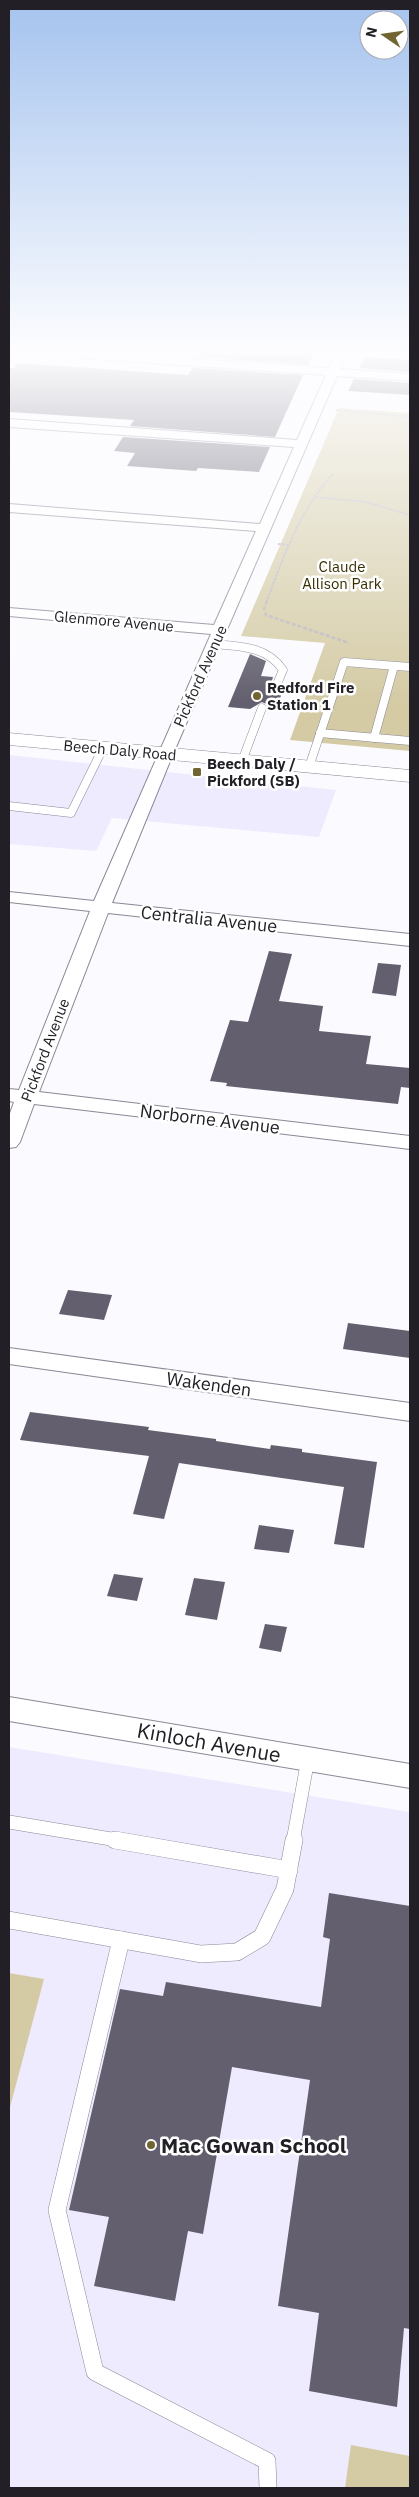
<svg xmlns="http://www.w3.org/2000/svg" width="419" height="2497" viewBox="0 0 419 2497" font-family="'IBM Plex Sans',sans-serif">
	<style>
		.built { fill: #efebff }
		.green { fill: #d4cba5 }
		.building { fill: #635f6e }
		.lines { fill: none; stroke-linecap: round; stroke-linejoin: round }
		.service-far2-casing { stroke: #8b8796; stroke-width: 9 }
		.service-far1-casing { stroke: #8b8796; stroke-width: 14 }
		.service-casing { stroke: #8b8796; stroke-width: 18 }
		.minor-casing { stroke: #8b8796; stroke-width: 2 }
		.secondary-casing { stroke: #8b8796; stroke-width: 1 }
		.path-far1 { stroke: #b9b7bc; stroke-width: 2; stroke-dasharray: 3 1; stroke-linecap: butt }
		.path { stroke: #b9b7bc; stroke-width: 2.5; stroke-dasharray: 4 2; stroke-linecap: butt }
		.service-far2 { stroke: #fff; stroke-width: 8 }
		.service-far1 { stroke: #fff; stroke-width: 13 }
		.service { stroke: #fff; stroke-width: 17 }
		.minor { fill: #fff; fill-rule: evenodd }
		.secondary { fill: #fff; fill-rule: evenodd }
		.poi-dot { fill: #716532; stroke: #fff; stroke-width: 2 }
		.labels { text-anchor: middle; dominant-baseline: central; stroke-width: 5; stroke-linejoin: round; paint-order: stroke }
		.far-park-label { font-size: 15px; fill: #392f03; stroke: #fff }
		.far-street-label { font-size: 15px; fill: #222026; stroke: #fff }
		.far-poi-label { font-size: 15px; font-weight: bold; fill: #222026; stroke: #fff; text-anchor: start }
		.street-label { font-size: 18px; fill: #222026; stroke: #fff }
		.near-street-label { font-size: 21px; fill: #222026; stroke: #fff }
		.near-poi-label { font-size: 21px; font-weight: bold; fill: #222026; stroke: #fff; text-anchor: start }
	</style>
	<rect width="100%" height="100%" fill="#fbfafe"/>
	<!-- built -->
	<g class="built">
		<path d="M9,755L336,790L319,837L112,818L96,851L9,844Z"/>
		<path d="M9,1747L410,1812V2488H9Z"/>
	</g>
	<!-- green -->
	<g class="green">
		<path d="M339,408L410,413V751L290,740L325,643L241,636Z"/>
		<path d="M9,1973L44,1979L9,2111Z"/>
		<path d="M351,2445L410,2456V2488H345Z"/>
	</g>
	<!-- building -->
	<g class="building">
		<path d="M201,352H314L308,365L198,357Z"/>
		<path d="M365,357L410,360V372L359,368Z"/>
		<path d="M18,363L188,375L192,368L303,375L275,437L130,426L134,420L9,412V368H14Z"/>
		<path d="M354,379L410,383V395L348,391Z"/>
		<path d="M123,437L270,447L259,472L198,468L196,471L127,466L135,453L114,451Z"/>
		<path d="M250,654L266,661L261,676L273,677L271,684L273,688L278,690L285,685L276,709L268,708L266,704L262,702L250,709L228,707Z"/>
		<path d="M269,951L292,954L279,1001L323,1006L319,1031L371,1036L366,1064L410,1068V1088L401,1087L398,1104L226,1086L227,1083L210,1081L230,1020L248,1022Z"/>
		<path d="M378,963L401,965L396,996L372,993Z"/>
		<path d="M68,1290L112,1295L104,1320L59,1314Z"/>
		<path d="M348,1323L410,1331V1358L343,1349Z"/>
		<path d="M30,1412L149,1427L148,1430L216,1439V1441L270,1449L271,1445L302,1449V1452L377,1462L364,1548L334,1544L344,1487L179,1463L164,1519L133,1514L149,1456L20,1440Z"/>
		<path d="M259,1525L294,1530L289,1553L254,1549Z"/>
		<path d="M114,1574L143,1578L137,1601L107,1596Z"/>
		<path d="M194,1578L225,1582L217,1620L185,1615Z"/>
		<path d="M265,1624L287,1627L281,1652L259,1648Z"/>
		<path d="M329,1893L410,1906V2329L404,2328L397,2407L309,2391L319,2313L278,2306L310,2080L232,2067L203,2234L188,2231L175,2301L94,2286L109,2217L69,2210L120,1989L163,1996L166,1982L321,2007L330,1939L323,1937Z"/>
	</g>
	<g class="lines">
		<!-- service-far2 casing -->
		<g class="service-far2-casing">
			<g id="service-far2">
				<path d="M213,644C239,646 267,646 283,670L277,684"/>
				<path d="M320,733L410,741"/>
				<path d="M374,738L394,666"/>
				<path d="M242,761L262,708"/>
				<path d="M309,767L344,662L410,667"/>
				<path d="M9,806L71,813L103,748"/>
			</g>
		</g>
		<!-- service-far1 casing -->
		<g class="service-far1-casing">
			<g id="service-far1">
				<path d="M9,1822L123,1841"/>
				<path d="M293,1841L308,1759"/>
			</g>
		</g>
		<!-- service casing -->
		<g class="service-casing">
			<g id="service">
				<path d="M115,1840L289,1870"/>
				<path d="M9,1920L201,1954L237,1952L262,1937L285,1889L294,1840"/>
				<path d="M121,1940L57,2210L95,2372L267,2461L268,2488"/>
			</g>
		</g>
		<!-- minor casing -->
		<g class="minor-casing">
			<g id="minor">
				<path d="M27,352H86L329,368L336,352H348L340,369L410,374V381L337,376L173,754L112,903L410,934V946L108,913L39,1092L410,1136V1149L34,1104L20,1142L16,1147L9,1148V1116L14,1102L9,1101V1089L19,1090L90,911L9,902V892L94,901L211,634L9,616V608L214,625L256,531L9,512V504L260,524L294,447L9,427V419L297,440L326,375L33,355Z"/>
				<path d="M9,1348L410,1403V1421L9,1364Z"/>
				<path d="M9,1697L410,1764V1788L9,1721Z"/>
			</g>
		</g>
		<!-- secondary casing -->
		<g class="secondary-casing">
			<path id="secondary" d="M9,733L410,770V782L9,745Z"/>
		</g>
		<!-- path-far1 -->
		<g class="path-far1">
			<path d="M336,410L410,417"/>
			<path d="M315,497L366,502L410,515"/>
			<path d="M278,544L290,545"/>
			<path d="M266,603C283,558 300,509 333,474"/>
		</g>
		<!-- path -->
		<path class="path" d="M267,601L264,609L266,615L349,643"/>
		<!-- service-far2 -->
		<use href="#service-far2" class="service-far2"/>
		<!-- service-far1 -->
		<use href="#service-far1" class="service-far1"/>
		<!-- service -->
		<use href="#service" class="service"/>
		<!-- minor -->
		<use href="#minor" class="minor"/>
		<!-- secondary -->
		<use href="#secondary" class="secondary"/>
	</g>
	<!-- sky -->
	<linearGradient id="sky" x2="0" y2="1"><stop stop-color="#a5c3ee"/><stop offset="0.5" stop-color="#fdfdff"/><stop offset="1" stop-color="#fdfdff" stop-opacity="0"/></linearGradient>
	<rect width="419" height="702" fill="url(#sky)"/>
	<!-- markers -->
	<g class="poi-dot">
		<circle cx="257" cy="696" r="5"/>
		<rect x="192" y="767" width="10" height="10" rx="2.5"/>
		<circle cx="151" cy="2145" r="5"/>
	</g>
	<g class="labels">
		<!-- far-park labels -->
		<g class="far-park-label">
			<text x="342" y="566">Claude<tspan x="342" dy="17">Allison Park</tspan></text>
		</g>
		<!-- far-street labels -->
		<g class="far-street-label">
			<text transform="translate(114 621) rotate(5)">Glenmore Avenue</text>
			<text transform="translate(200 676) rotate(-66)">Pickford Avenue</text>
			<text transform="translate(120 750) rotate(5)">Beech Daly Road</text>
			<text transform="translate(45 1050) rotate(-69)">Pickford Avenue</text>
		</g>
		<!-- far-poi labels -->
		<g class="far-poi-label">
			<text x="267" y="687">Redford Fire<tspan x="267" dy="17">Station 1</tspan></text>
			<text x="207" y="763">Beech Daly /<tspan x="207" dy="17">Pickford (SB)</tspan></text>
		</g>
		<!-- street labels -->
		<g class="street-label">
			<text transform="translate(209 919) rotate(6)">Centralia Avenue</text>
			<text transform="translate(210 1119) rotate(7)">Norborne Avenue</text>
			<text transform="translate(209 1384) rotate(8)">Wakenden</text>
		</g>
		<!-- near-street labels -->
		<g class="near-street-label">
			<text transform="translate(209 1742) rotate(10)">Kinloch Avenue</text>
		</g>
		<!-- near-poi labels -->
		<g class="near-poi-label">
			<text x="161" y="2145">Mac Gowan School</text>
		</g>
	</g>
	<!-- border -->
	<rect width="419" height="2497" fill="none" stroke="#222026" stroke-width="20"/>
	<!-- north arrow -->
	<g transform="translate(384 35) rotate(283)"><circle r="24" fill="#ffffff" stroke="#a7a6a8"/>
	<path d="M0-4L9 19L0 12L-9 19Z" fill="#716532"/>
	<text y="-8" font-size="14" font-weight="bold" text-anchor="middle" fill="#222026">N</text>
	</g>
</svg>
